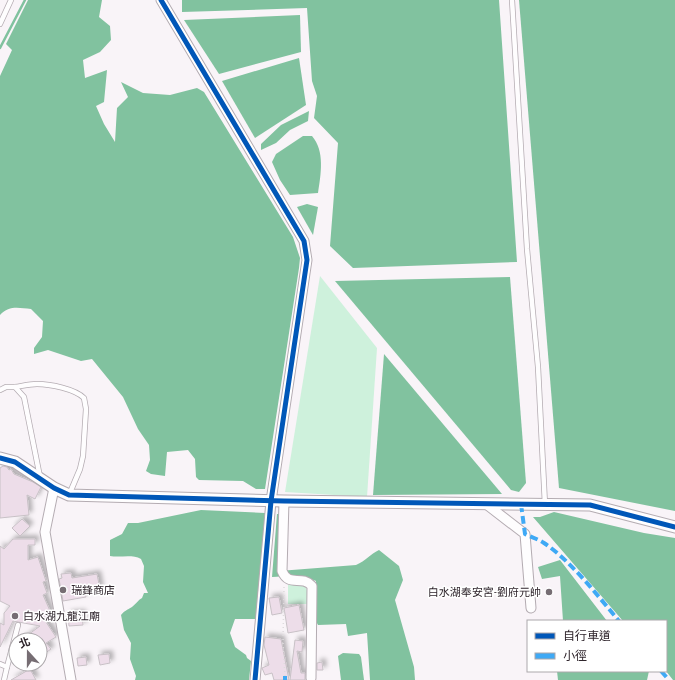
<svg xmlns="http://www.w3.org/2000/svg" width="675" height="680" viewBox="0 0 675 680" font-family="'PT Sans Narrow','Noto Sans TC',sans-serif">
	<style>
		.green { fill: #cef1dc }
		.water { fill: #81c29f }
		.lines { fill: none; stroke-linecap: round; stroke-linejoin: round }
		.stream { stroke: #81c29f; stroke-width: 2.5 }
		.building { fill: #eddde9; stroke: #c8c1c6; filter: url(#shadow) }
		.service-casing { stroke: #b4acb2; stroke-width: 6 }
		.minor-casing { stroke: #b4acb2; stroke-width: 11 }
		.tertiary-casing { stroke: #b4acb2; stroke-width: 13 }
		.path { stroke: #dedbdd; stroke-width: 1.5; stroke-dasharray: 1 3; stroke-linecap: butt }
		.service { stroke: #fefdfe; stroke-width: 4.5 }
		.minor { stroke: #fefdfe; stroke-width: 9 }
		.tertiary { stroke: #fefdfe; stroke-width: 11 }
		.quiet { stroke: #3fa9f5; stroke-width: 4; stroke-dasharray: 8 4; stroke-linecap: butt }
		.cycleway-casing { stroke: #fff; stroke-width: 8 }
		.cycleway { stroke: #0057b8; stroke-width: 5 }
		.poi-dot { fill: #766d73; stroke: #fff; stroke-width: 1.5 }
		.labels { text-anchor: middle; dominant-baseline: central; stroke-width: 3; stroke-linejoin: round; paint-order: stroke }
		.poi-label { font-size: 11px; fill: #2f252c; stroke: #fff; text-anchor: start }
	</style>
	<defs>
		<filter id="shadow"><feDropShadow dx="3.5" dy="-3.5" stdDeviation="2" flood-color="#0004"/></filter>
	</defs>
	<rect width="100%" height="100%" fill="#f9f4f8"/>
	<!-- green -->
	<g class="green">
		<path d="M320,276L377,348L367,497L285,492Z"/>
		<path d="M288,585C308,585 308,584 307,604H288Z"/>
	</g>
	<!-- water -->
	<g class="water">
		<path d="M28,0H102L99,17L110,26L111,40L100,52L83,60L85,78L107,70L104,102L96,106L104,124L115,142L117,108L128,97L121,82L143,93L170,95L197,88L204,92L293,237L300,258L299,268L265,489H256L243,481L199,480L196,477L195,459L188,450L167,452L165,476L151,474L146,471L150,460L149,445L138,429L123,397L92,359L81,361L48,350L34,354V348L42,337L43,321L31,309C19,308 9,305 0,315V76L12,50L6,44Z"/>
		<path d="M182,0H499L517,262L353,268L330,246L338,143L314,118L317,96L312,81L307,8L182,12Z"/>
		<path d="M519,0H675V511L559,488Z"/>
		<path d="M300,15L301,52L219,74L184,20Z"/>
		<path d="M299,58L306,105L255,138L222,81Z"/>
		<path d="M309,111L308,121L290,130L276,143L261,150V144L281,125Z"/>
		<path d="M303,136H312C325,151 321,174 318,193L290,195L280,180L272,162L276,154Z"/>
		<path d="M307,204L318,207L313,235L297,207Z"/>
		<path d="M510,277L526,483L519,492L511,490L335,281Z"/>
		<path d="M384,354L502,494L373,495Z"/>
		<path d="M201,510L265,513L256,619H235L230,633L235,647L246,655L247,658L251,661L249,680H135L136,676L130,659L131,643L124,630L121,615C124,611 127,610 132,607C136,604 138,600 142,598L144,593H148L143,582L144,566L141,559C132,554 120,558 110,556V540L122,534L128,523H138Z"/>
		<path d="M554,512L644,533L675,538V680H673L666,671V621H623L533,517H540Z"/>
		<path d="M277,514H281L279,571L356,565C366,561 370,554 379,550L399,566L403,580L395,600L414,667L415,680H370L367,633L348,636L346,624L318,625L315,619L316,581C302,574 287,576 272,577Z"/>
		<path d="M560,560L607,621H563L560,576L542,579L538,567Z"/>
		<path d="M343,653L359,654L361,657L364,680H341L338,656Z"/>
		<path d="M557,671H649L647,680H558Z"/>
	</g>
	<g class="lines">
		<!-- stream -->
		<path class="stream" d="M0,48L25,0"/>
	</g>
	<!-- building -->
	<g class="building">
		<path d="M3,466L7,467L9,470L11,469L14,474L33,482L41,487L35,499L27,495L29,515L0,518V468Z"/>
		<path d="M22,519L30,526L20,536L12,528Z"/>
		<path d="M13,539H35V545H28V560L38,557L46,581L43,582L47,593L43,595L51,613L49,615L51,619L46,622L56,637L46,643L51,649L40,657V640H21L40,626L13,621L0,647V623L4,625V613L10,606L0,601V546L4,549Z"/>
		<path d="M71,573L72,578L97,574L100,589L85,591L86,597L63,601L59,579L62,578L61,574Z"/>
		<path d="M279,597L282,613L272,615L269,598Z"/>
		<path d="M299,605L304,630L288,633L284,608Z"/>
		<path d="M82,613L83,625L69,626L68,614Z"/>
		<path d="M265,637L281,639L289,680H274L272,673L265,675L262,668L269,665L264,645Z"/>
		<path d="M295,640L303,641L302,652L297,651L301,673H305V680H290Z"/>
		<path d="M109,654L110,663L100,665L98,655Z"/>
		<path d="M86,657L87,665L78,666L77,658Z"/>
		<path d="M322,662L323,670H317V663Z"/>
		<path d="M30,669L36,680H11Z"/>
	</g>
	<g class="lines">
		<!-- service casing -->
		<g class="service-casing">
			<g id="service">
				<path d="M512,0L527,249L538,367L545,505"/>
				<path d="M0,24L11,0"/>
				<path d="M15,387C22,386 30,384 37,384C50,384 75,389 84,398L86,409L83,456L80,469L69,495"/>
				<path d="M0,390L6,387H15L24,397L40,477"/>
				<path d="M0,664L7,667L4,680"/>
				<path d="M7,667L18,625"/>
			</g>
		</g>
		<!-- minor casing -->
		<g class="minor-casing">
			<g id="minor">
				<path d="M161,0L304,241L307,260L271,501L255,680"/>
				<path d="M54,488L45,532L71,680"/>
				<path d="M284,501L282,571C289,588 301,574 312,586L311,678"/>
				<path d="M486,504L525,534L531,608"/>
			</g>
		</g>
		<!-- tertiary casing -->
		<g class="tertiary-casing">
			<path id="tertiary" d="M0,458L15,462L54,488L69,495L284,501L590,505L675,527"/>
		</g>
		<!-- path -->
		<path class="path" d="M284,587L283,642L285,676"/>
		<!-- service -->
		<use href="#service" class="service"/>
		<!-- minor -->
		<use href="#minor" class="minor"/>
		<!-- tertiary -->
		<use href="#tertiary" class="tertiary"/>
		<!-- quiet -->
		<g class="quiet">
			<path d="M521,504L525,534C531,537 538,539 544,543C571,561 598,596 619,621"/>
			<path d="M661,671L669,680"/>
			<path d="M285,676V680"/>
		</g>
		<!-- cycleway casing -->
		<g class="cycleway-casing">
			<g id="cycleway">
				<path d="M161,0L304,241L307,260L271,501L255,680"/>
				<path d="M0,458L15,462L54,488L69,495L284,501L590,505L675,527"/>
			</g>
		</g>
		<!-- cycleway -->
		<use href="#cycleway" class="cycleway"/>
	</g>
	<!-- markers -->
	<g class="poi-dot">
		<circle cx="63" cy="590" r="4"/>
		<circle cx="549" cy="592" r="4"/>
		<circle cx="15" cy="616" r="4"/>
	</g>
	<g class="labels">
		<!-- poi labels -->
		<g class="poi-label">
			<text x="71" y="590">瑞鋒商店</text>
			<text x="541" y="592" text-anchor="end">白水湖奉安宮-劉府元帥</text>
			<text x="23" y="616">白水湖九龍江廟</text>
		</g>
	</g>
	<!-- legend -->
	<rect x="527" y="620" width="140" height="52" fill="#ffffff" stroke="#aca8ab"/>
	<rect x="535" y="633" width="20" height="6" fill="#0057b8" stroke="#aca8ab"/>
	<text x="563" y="640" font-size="12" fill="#2f252c">自行車道</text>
	<rect x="535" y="653" width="20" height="6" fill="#3fa9f5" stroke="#aca8ab"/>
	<text x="563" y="660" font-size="12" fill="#2f252c">小徑</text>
	<!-- north arrow -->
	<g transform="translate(28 652) rotate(339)"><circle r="19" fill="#ffffff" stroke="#aca8ab"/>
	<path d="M0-3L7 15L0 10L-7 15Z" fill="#766d73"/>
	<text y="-6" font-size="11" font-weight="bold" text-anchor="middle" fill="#2f252c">北</text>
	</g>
</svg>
